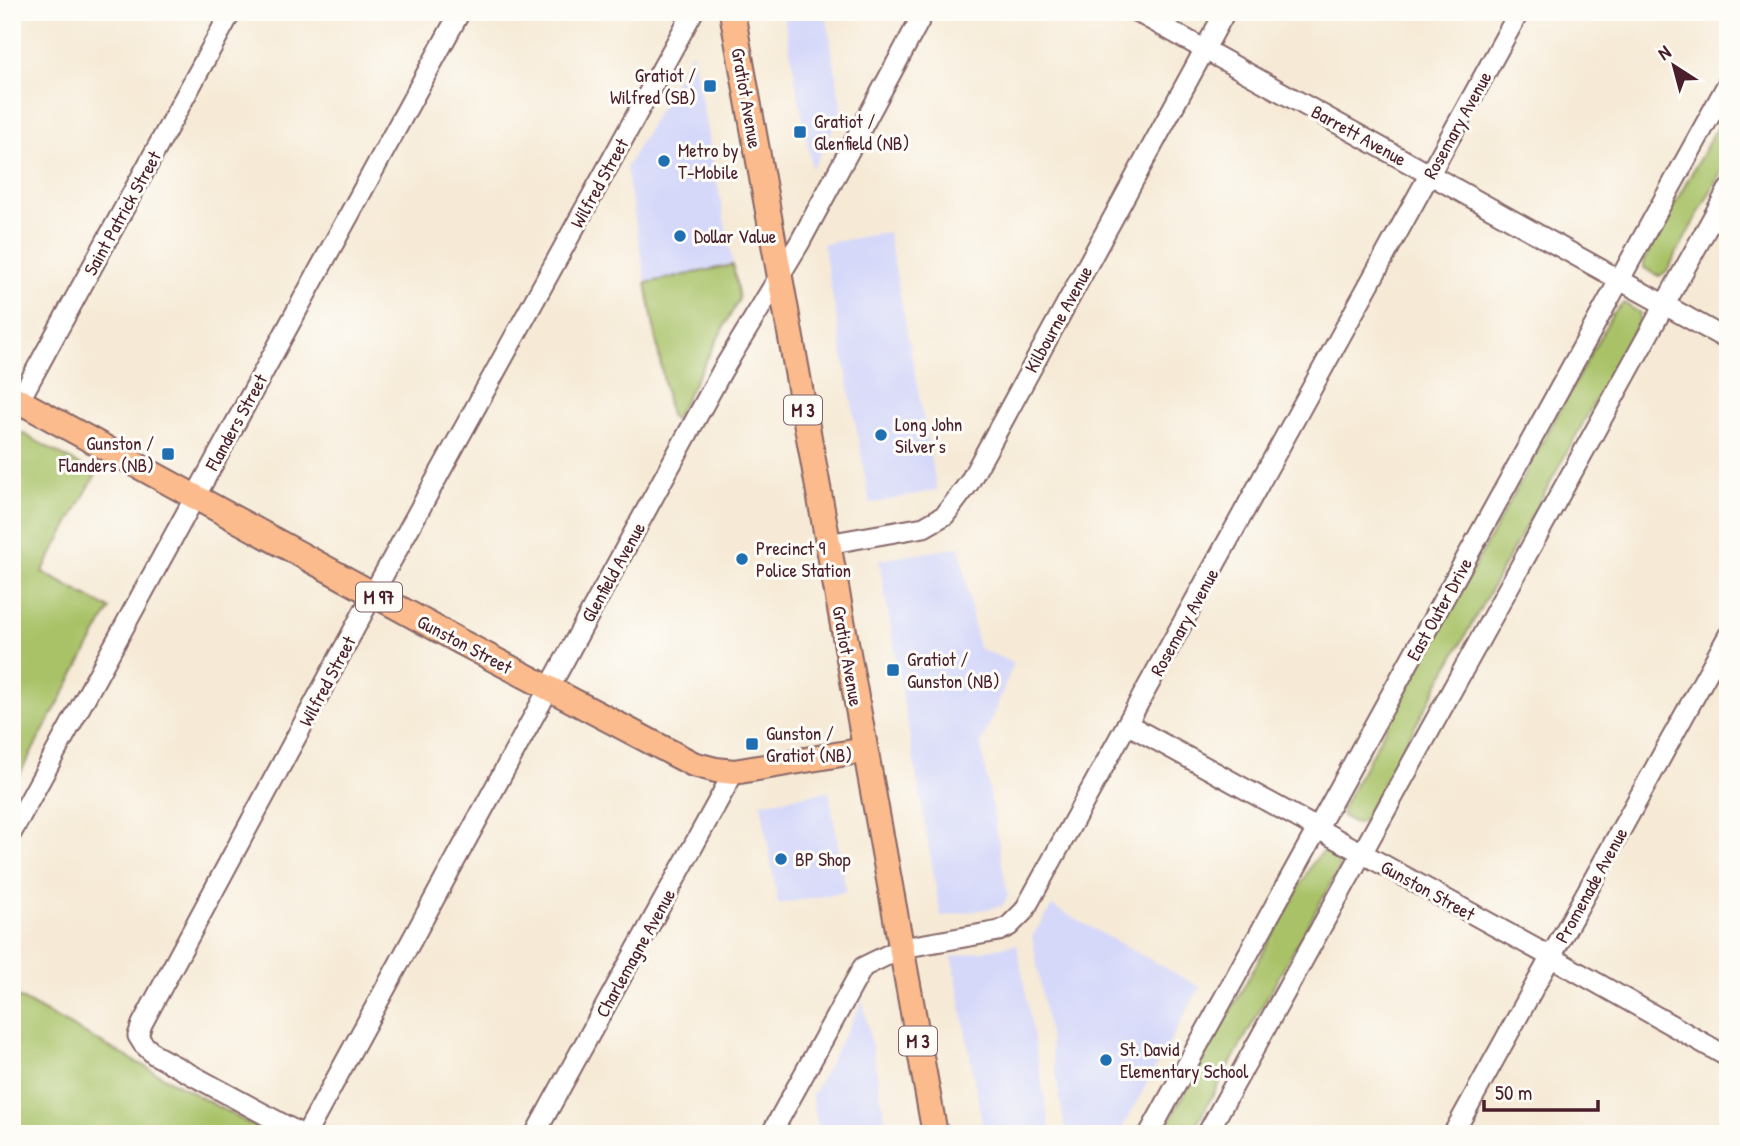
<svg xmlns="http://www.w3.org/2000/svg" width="1740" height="1146" viewBox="0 0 1740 1146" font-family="'Patrick Hand',sans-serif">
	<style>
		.built { fill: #d5d8f9 }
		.green { fill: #a9c268; stroke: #7a704a; stroke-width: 2 }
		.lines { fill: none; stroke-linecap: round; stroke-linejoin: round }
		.minor-casing { stroke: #866667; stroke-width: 23 }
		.major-casing { stroke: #866667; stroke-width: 28 }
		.minor { stroke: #fff; stroke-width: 19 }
		.major { stroke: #fbbb8d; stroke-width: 24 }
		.poi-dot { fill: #1f6fb2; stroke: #fdfcf7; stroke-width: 2.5 }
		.labels { text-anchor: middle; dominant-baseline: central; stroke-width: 6; stroke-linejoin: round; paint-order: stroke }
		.shield { fill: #fdfcf7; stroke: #806168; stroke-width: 2 }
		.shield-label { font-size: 18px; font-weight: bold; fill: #4a1f2b }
		.poi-label { font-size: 19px; fill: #4a1f2b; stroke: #fdfcf7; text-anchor: start }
		.street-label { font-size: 19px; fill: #4a1f2b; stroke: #fdfcf7 }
	</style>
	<rect width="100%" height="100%" fill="#fdfcf7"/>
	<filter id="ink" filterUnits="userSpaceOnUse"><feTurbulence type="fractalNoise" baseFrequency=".0143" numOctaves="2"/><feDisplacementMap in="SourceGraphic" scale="14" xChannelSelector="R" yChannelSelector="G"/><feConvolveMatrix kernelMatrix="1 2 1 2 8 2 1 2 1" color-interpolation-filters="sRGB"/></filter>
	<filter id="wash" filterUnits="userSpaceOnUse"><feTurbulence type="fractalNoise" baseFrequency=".00686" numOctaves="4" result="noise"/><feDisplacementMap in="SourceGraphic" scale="28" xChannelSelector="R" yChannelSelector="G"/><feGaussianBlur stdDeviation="1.57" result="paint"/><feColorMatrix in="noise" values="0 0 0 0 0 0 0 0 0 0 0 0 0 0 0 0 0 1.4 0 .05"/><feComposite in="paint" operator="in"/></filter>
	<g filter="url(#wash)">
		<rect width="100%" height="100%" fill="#f6ead6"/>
		<!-- built -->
		<g class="built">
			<path d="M783,12H826L842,112L812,169Z"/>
			<path d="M692,51L733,265L646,283L626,168Z"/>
			<path d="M888,232L937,490L870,504L823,244Z"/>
			<path d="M960,547L978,648L1014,663L981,745L1008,896L1002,906L941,917L879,560Z"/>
			<path d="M829,791L846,892L778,904L761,803Z"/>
			<path d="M1052,906L1200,987L1119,1134H1066L1032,936Z"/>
			<path d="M1017,944L1051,1134H984L952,957Z"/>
			<path d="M863,1000L888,1134H819L812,1096Z"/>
		</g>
		<!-- green -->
		<g class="green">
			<path d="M1728,107V159L1667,271L1659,276L1644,268V260Z"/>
			<path d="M733,265L739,299L674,420L670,416L646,283Z"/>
			<path d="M1624,303L1640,313L1639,322L1362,822L1355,823L1342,816L1341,810L1612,315Z"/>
			<path d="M22,433L96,474L42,572L110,609L12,788V451Z"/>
			<path d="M1324,851L1340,860L1339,869L1191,1134H1162L1313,862Z"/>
			<path d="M12,994L268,1134H12Z"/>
		</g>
	</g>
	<g filter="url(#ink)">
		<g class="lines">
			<!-- minor casing -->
			<g class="minor-casing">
				<g id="minor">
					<path d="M1137,12L1728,340"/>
					<path d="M12,414L231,12"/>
					<path d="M827,544L924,527L945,515L969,483L1225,12"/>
					<path d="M1127,724L1551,957L1728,1057"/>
					<path d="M12,832L460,12"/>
					<path d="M301,1134L155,1055L143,1044L138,1036L142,1024L373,594L693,12"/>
					<path d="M306,1134L722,371L800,242L924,12"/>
					<path d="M535,1134L734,772"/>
					<path d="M771,1134L863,967L902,948L999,931L1009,926L1024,911L1519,12"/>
					<path d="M1149,1134L1728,83"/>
					<path d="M1207,1134L1728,190"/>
					<path d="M1453,1134L1728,636"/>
				</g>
			</g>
			<!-- major casing -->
			<g class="major-casing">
				<g id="major">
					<path d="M732,12L935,1134"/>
					<path d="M12,397L461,642L693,764L716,770L734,772L865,750"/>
				</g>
			</g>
			<!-- minor -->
			<use href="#minor" class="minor"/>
			<!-- major -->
			<use href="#major" class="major"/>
		</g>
	</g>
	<!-- markers -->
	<g class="poi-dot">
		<rect x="703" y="79" width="14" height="14" rx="3.5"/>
		<rect x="793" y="125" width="14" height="14" rx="3.5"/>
		<circle cx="664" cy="161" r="7"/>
		<circle cx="680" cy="236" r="7"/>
		<circle cx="881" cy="435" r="7"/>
		<rect x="161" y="447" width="14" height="14" rx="3.5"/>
		<circle cx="742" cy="559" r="7"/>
		<rect x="886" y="663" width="14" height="14" rx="3.5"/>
		<rect x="745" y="737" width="14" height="14" rx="3.5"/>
		<circle cx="781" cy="859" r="7"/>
		<circle cx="1106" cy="1060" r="7"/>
	</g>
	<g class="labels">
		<!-- shield labels -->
		<g class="shield">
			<rect x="784" y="395.5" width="38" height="29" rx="5"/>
			<rect x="356" y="582.5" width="46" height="29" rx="5"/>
			<rect x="899" y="1026.5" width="38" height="29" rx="5"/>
		</g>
		<g class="shield-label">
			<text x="803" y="410">M 3</text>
			<text x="379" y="597">M 97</text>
			<text x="918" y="1041">M 3</text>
		</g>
		<!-- poi labels -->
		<g class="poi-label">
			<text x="696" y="75" text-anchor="end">Gratiot /<tspan x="696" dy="22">Wilfred (SB)</tspan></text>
			<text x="814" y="121">Gratiot /<tspan x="814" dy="22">Glenfield (NB)</tspan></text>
			<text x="678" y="150">Metro by<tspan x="678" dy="22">T-Mobile</tspan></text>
			<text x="694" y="236">Dollar Value</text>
			<text x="895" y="424">Long John<tspan x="895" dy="22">Silver's</tspan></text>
			<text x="154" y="443" text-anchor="end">Gunston /<tspan x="154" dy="22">Flanders (NB)</tspan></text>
			<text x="756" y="548">Precinct 9<tspan x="756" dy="22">Police Station</tspan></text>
			<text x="907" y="659">Gratiot /<tspan x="907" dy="22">Gunston (NB)</tspan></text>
			<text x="766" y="733">Gunston /<tspan x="766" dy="22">Gratiot (NB)</tspan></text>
			<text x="795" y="859">BP Shop</text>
			<text x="1120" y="1049">St. David<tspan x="1120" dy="22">Elementary School</tspan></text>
		</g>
		<!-- street labels -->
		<g class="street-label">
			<text transform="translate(747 98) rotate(80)">Gratiot Avenue</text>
			<text transform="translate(1457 125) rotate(-61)">Rosemary Avenue</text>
			<text transform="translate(1359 135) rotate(29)">Barrett Avenue</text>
			<text transform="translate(599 183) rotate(-61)">Wilfred Street</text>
			<text transform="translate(122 213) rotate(-61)">Saint Patrick Street</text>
			<text transform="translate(1058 319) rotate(-61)">Kilbourne Avenue</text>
			<text transform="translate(236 422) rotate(-61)">Flanders Street</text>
			<text transform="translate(613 572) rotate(-61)">Glenfield Avenue</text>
			<text transform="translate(1439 609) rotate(-61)">East Outer Drive</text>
			<text transform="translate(1184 622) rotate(-61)">Rosemary Avenue</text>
			<text transform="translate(465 644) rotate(28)">Gunston Street</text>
			<text transform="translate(848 656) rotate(80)">Gratiot Avenue</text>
			<text transform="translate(327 681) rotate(-62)">Wilfred Street</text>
			<text transform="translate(1591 885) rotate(-61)">Promenade Avenue</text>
			<text transform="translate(1428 890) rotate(29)">Gunston Street</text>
			<text transform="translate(635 953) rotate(-61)">Charlemagne Avenue</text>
		</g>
	</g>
	<!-- margin -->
	<rect width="1740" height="1146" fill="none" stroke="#fdfcf7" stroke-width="42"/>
	<!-- north arrow -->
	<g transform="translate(1674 66) rotate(324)" stroke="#fdfcf7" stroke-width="5" paint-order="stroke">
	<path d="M0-5L12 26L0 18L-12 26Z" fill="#4a1f2b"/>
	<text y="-10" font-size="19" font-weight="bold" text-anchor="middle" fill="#4a1f2b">N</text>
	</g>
	<!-- scale -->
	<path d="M1484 1100v10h114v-10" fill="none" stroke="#4a1f2b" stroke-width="3.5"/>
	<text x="1495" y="1100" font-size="21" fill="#4a1f2b" stroke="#fdfcf7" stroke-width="5" paint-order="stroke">50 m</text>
</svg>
